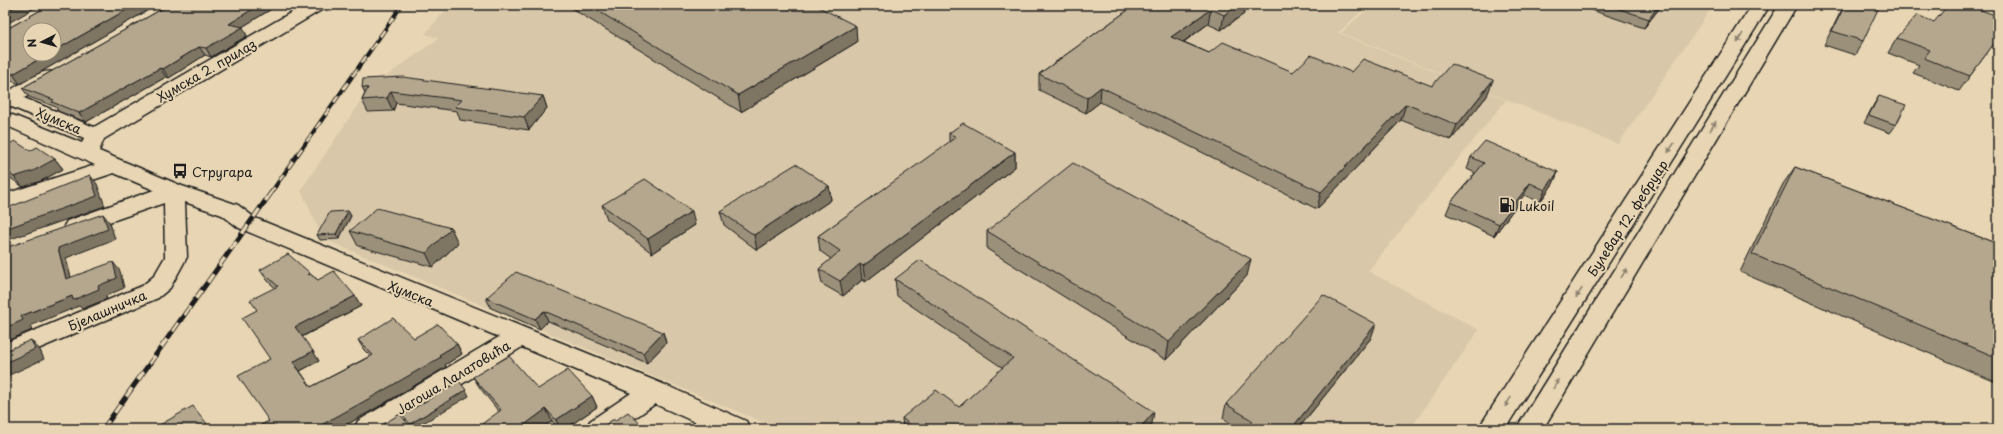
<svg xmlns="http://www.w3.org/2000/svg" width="2003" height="434" viewBox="0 0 2003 434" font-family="'Playpen Sans',sans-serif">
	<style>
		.built { fill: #d8c7a8 }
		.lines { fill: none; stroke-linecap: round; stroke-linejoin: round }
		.minor-casing { stroke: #1c1c1c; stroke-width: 3 }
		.major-casing { stroke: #1c1c1c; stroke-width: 3 }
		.minor { fill: #e7d5b3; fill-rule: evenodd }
		.major { fill: #e7d5b3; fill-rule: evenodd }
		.rail-far1-casing { stroke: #1c1c1c; stroke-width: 4 }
		.rail-casing { stroke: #1c1c1c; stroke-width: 5 }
		.rail-far1 { stroke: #e7d5b3; stroke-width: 2.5; stroke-dasharray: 8; stroke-linecap: butt }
		.rail { stroke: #e7d5b3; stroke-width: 3.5; stroke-dasharray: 10; stroke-linecap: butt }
		.wall { fill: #9b907a; stroke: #1c1c1c }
		.shaded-wall { fill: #7e7563; stroke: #1c1c1c }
		.building { fill: #b4a78e; stroke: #1c1c1c }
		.oneway { fill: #8c826f }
		.labels { text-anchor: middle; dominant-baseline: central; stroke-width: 4; stroke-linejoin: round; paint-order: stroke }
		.street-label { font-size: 13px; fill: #1c1c1c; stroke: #e7d5b3 }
		.poi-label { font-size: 13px; fill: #1c1c1c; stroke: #e7d5b3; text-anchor: start }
	</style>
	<rect width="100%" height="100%" fill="#e7d5b3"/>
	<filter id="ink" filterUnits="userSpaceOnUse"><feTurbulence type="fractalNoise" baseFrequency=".025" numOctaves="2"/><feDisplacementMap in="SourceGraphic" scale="8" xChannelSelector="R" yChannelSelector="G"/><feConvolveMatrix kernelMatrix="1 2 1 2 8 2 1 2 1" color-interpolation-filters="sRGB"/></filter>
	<g filter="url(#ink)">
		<!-- built -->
		<g class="built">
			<path d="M450,5H1368L1338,33L1506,100L1368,271L1479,330L1410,429H780L323,239L301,190L369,89L439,38L425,34Z"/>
			<path d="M1372,5H1707L1712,7L1618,144L1341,33Z"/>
		</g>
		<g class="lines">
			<!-- minor casing -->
			<g class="minor-casing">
				<path id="minor" d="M304,5H326L323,9L104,139L99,151L182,186L238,205L255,218L663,384L746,421L750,429H710L655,404L619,429H586L590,421L631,393L522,347L389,429H354L358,421L499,337L239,228L222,215L185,202L187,257L170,288L158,298L5,363V343L142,286L154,276L165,257L164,203L83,231L75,234L67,231L64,226L67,221L154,190L114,173L5,209V194L95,165L5,125V112L82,143L84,138L5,104V91L8,92C21,84 40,68 56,72L58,76L56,80L24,98L94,127Z"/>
			</g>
			<!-- major casing -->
			<g class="major-casing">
				<g id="major">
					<path d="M1752,5H1770L1505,429H1478Z"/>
					<path d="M1779,5H1797L1543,429H1516Z"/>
				</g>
			</g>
			<!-- minor -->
			<use href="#minor" class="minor"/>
			<!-- major -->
			<use href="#major" class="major"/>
			<!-- rail-far1 casing -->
			<g class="rail-far1-casing">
				<path id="rail-far1" d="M270,194L402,5"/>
			</g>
			<!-- rail casing -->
			<g class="rail-casing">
				<path id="rail" d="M103,429L271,193"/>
			</g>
			<!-- rail-far1 -->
			<use href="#rail-far1" class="rail-far1"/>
			<!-- rail -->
			<use href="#rail" class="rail"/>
		</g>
		<!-- wall -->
		<g class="wall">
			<path d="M50,5H157L20,84L5,79V30Z"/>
			<path d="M169,5H278L242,27L247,36L211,57L205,55L169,78L166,77L86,122L58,111L56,107L29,97L22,88Z"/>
			<path d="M566,5H815L857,42L741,112Z"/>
			<path d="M1135,5H1245L1244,14L1221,30L1208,24L1184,42L1209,53L1293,72H1351L1487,96L1451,140L1401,120L1317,209L1100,102L1086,113L1039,90V74Z"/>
			<path d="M1577,5H1662L1644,28Z"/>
			<path d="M1844,5H1845L1863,41L1855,55L1824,45Z"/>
			<path d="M1934,22L1998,38L1959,91L1913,73L1919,65L1888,53L1897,38Z"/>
			<path d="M362,87L543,96L547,108L529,130L460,120L457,111L396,103L393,111L368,112L362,100L365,93Z"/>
			<path d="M1879,96L1896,125L1890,133L1864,123L1874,104Z"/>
			<path d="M949,133L1015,152V167L865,282L862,280L843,296L822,284L819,269L831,259L820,251L818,236L949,143Z"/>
			<path d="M5,146L55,159L63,169L41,181L23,187L5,174Z"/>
			<path d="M1471,157L1558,172L1553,184L1540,202L1524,195L1494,236L1446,214L1451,202L1475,173L1467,169Z"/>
			<path d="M1795,167L1998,244V383L1740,272L1783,184Z"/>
			<path d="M829,186L831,200L757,250L724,225L720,211Z"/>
			<path d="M602,205L695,225L652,253L607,219Z"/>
			<path d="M348,211L351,216L339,239L320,240L317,235Z"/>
			<path d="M350,231L458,243L433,267L358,246Z"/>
			<path d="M987,231L1247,276L1166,360L987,249Z"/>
			<path d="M260,270L310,274L318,280L355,296L361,306L302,337L319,361L300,371L311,387L370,356L364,350L358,340L414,338L457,344L462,354L445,365L446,367L378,407L339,429H254L269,421L270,359L257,310L275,288L267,280Z"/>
			<path d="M895,279L1151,429H903L902,418L959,407L1003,368L897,296Z"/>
			<path d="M486,298L663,332L666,343L647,363L548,321L540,329L491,308Z"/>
			<path d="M1371,338L1298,429H1239L1223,418L1226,404Z"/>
			<path d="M473,377L538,389L592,396L597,407L565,429H559L552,421L499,412L480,388Z"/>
		</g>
		<!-- shaded-wall -->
		<g class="shaded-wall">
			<path d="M18,5H40L5,25V12Z"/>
			<path d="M135,5H157L20,84L13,74L48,54H54V51Z"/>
			<path d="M259,5H278L239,29L243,27L247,36L211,57L206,48L229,24Z"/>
			<path d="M1237,5H1245L1244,14L1221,30L1224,15Z"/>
			<path d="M1659,5H1662L1644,28L1649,19Z"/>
			<path d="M1211,9L1208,24L1169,52L1171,37Z"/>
			<path d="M856,26L857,42L741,112L738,95Z"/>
			<path d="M199,47L205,55L169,78L163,69Z"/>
			<path d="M160,68L166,77L86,122L79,113Z"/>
			<path d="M1493,80L1487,96L1451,140L1457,125Z"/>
			<path d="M1101,87L1100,102L1086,113L1087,98Z"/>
			<path d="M391,91L396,103L393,111L387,98Z"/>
			<path d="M543,96L547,108L529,130L524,117Z"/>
			<path d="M1406,104L1401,120L1317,209L1321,192Z"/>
			<path d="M1015,152V167L865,282L863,266Z"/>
			<path d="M55,159L63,169L41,181L23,187L14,177Z"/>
			<path d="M1558,172L1553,184L1540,202L1545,190Z"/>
			<path d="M90,175L97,184L105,206L5,241V229Z"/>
			<path d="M1530,183L1524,195L1494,236L1499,224Z"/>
			<path d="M829,186L831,200L757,250L754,235Z"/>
			<path d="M348,211L351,216L339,239L336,234Z"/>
			<path d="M692,211L695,225L652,253L648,239Z"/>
			<path d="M103,214L110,223L115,239L66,258L74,289L66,279L58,248Z"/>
			<path d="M451,228L458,243L433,267L426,253Z"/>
			<path d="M1251,259L1247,276L1166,360L1169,342Z"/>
			<path d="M113,262L120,271L124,288L106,296L107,299L82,309L79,306L30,326L32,330L5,342V328L21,316L98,286Z"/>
			<path d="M860,264L862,280L843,296L840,281Z"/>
			<path d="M355,296L361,306L301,337L295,327Z"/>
			<path d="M544,311L548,321L540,329L535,319Z"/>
			<path d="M1376,324L1371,338L1298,429H1291Z"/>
			<path d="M663,332L666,343L647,363L643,353Z"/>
			<path d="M31,340L40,350L44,359L5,377V363Z"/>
			<path d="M457,344L462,354L445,365L446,367L378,407L339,429H314Z"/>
			<path d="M313,351L319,361L300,371L293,362Z"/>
			<path d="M466,390L469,396L413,429L410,424Z"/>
			<path d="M592,396L597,407L565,429H560L556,420Z"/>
			<path d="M546,409L552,421L541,429H519Z"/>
			<path d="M1154,412L1151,429H1139Z"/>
		</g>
		<!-- building -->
		<g class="building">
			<path d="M5,5H18L5,12Z"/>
			<path d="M50,5H135L54,51V30H30V54H48L13,74L5,72V30Z"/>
			<path d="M169,5H259L229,24L243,27L206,48L199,47L163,69L160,68L79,113L52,102L54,100L22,88Z"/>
			<path d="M588,5H815L856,26L738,95Z"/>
			<path d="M1135,5H1237L1224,15L1211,9L1171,37L1209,53L1223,42L1293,72L1311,55L1351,72L1363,59L1432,86L1451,64L1493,80L1457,125L1406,104L1321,192L1101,87L1087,98L1039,74Z"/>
			<path d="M1608,5H1659L1649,19Z"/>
			<path d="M1845,5H1880L1863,41L1832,31Z"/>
			<path d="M1948,5H1966L1998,16V38L1970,76L1924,58L1930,50L1897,38L1917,15L1934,22Z"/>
			<path d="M403,77L543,96L524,117L455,107L462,100L391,91L387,98L362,100L368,88L362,87L363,79Z"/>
			<path d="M1879,96L1906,105L1896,125L1869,115Z"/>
			<path d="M963,123L1015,152L863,266L860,264L840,281L819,269L840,251L818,236L956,137L949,133Z"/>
			<path d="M15,141L30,151L37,147L55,159L33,171L14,177L5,170V146Z"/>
			<path d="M1485,141L1558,172L1545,190L1530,183L1499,224L1451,202L1484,163L1471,157Z"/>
			<path d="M1073,163L1251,259L1169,342L987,231Z"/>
			<path d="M796,164L829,186L754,235L720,211Z"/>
			<path d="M1795,167L1998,244V358L1752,254Z"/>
			<path d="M90,175L97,196L5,229V209Z"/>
			<path d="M645,179L692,211L648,239L602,205Z"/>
			<path d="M377,208L451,228L426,253L350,231Z"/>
			<path d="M348,211L336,234L317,235L330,212Z"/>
			<path d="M103,214L108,229L58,248L66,279L113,262L117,278L98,286L99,289L73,300L72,296L21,316L23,320L5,328V248Z"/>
			<path d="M288,254L310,273L308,275L310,274L318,280L334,271L355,296L295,327L313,351L293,362L311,387L373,355L358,340L393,318L414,338L438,324L457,344L439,355L441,357L372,397L314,429H254L269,421L238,376L270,359L242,318L257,310L250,300L278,286L260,270Z"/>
			<path d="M920,260L1154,412L1139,429H1012L1011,428L1010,429H915L902,418L936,390L959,407L1013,358L895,279Z"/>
			<path d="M516,272L663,332L643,353L544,311L535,319L486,298Z"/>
			<path d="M1323,295L1376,324L1291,429H1246L1253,421L1226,404Z"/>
			<path d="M31,340L35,349L5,363V351Z"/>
			<path d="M509,356L538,389L568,370L592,396L556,420L546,409L519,429H475L501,410L473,377Z"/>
			<path d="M459,381L466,390L410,424L403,415Z"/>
			<path d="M193,406L211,429H156L158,426Z"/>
			<path d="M628,412L646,429H600L612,420H616Z"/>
			<path d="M400,414L412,429H375Z"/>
			<path d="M678,426L681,429H675Z"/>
		</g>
		<!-- one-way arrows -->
		<defs><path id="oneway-solid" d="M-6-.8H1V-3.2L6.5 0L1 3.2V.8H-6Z"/></defs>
		<g class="oneway">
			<use href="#oneway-solid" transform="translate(1740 38) rotate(120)"/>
			<use href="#oneway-solid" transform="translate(1713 126) rotate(-59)"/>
			<use href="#oneway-solid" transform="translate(1671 148) rotate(123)"/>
			<use href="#oneway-solid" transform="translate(1624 273) rotate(-59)"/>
			<use href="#oneway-solid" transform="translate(1579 293) rotate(123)"/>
			<use href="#oneway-solid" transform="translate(1556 384) rotate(-59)"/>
			<use href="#oneway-solid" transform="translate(1508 402) rotate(122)"/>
		</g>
	</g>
	<!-- icons -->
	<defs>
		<g id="bus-bare" transform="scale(1.2)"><path d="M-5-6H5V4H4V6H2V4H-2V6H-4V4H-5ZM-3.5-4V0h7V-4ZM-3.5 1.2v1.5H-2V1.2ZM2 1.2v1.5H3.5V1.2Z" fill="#1c1c1c" stroke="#e7d5b3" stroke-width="2.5" paint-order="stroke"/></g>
		<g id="fuel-bare" transform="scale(1.2)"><path d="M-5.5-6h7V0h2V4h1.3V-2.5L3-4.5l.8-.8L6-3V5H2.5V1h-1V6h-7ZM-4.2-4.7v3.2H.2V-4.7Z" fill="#1c1c1c" stroke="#e7d5b3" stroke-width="2.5" paint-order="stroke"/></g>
	</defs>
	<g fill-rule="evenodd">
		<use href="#bus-bare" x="180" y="171"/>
		<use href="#fuel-bare" x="1507" y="205"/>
	</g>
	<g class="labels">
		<!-- street labels -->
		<g class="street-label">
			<text transform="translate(206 70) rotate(-30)">Хумска 2. прилаз</text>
			<text transform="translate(59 120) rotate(23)">Хумска</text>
			<text transform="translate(1627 218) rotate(-57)">Булевар 12. фебруар</text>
			<text transform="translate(411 293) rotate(22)">Хумска</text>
			<text transform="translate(107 310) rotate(-23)">Бјелашничка</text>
			<text transform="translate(453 377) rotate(-31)">Јагоша Лалатовића</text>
		</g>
		<!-- poi labels -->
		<g class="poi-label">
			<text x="192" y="171">Стругара</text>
			<text x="1519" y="205">Lukoil</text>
		</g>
	</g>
	<!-- margin -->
	<rect width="2003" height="434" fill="none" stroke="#e7d5b3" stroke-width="20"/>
	<rect x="10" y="10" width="1983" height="414" fill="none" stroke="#1c1c1c" stroke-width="1.5" filter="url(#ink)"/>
	<!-- north arrow -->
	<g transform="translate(42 42) rotate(264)"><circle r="19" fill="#e7d5b3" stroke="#968b77"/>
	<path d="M0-3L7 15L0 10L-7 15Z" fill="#1c1c1c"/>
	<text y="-6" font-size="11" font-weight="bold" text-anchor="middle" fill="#1c1c1c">N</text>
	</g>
</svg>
